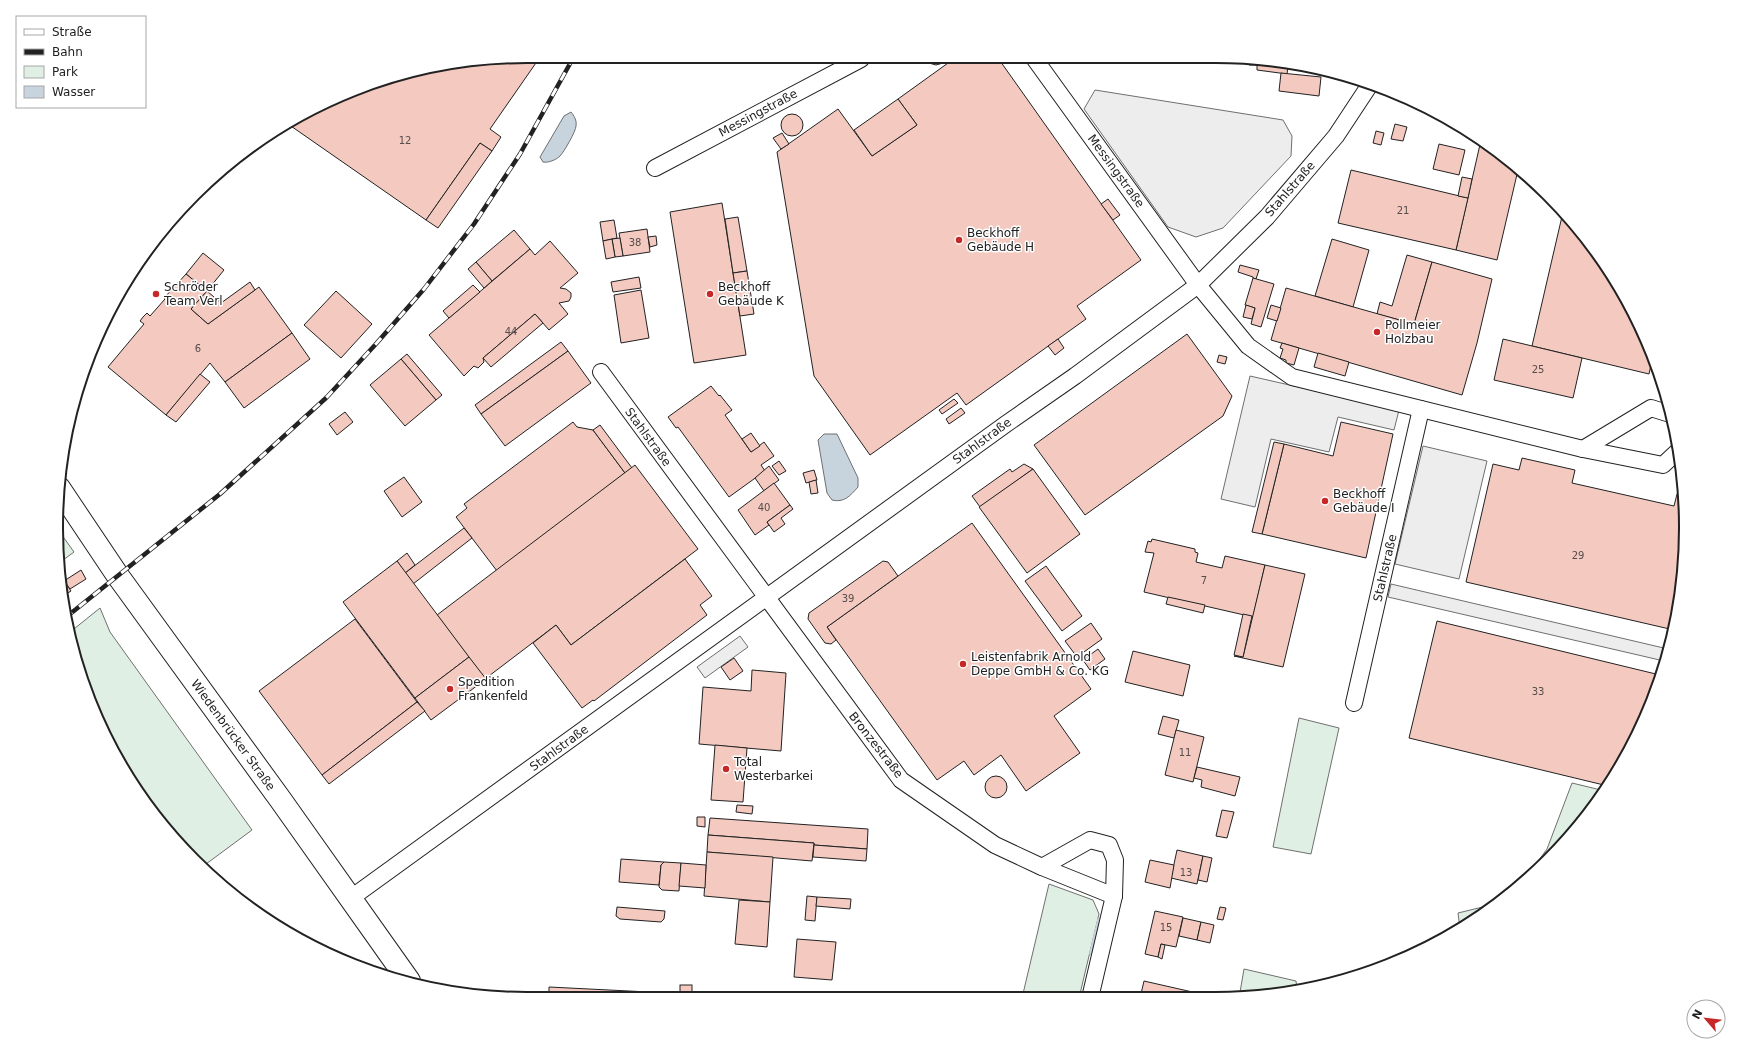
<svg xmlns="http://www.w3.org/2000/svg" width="1742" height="1055" viewBox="0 0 1742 1055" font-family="'DejaVu Sans',sans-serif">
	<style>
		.green { fill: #e0efe3; stroke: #6f6f6f }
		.parking { fill: #ededed; stroke: #6f6f6f }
		.water { fill: #c7d3dd; stroke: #6f6f6f }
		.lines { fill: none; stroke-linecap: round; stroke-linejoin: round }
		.stream { stroke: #c7d3dd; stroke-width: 5.5 }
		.building { fill: #f3c9c0; stroke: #222 }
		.street-casing { stroke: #222; stroke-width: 18 }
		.secondary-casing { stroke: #222; stroke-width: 24 }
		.street { stroke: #fff; stroke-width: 16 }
		.secondary { stroke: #fff; stroke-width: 22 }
		.rail-casing { stroke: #222; stroke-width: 4.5 }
		.rail { stroke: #fff; stroke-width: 3; stroke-dasharray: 9; stroke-linecap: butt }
		.poi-dot { fill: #c62828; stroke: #fff; stroke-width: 1.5 }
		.labels { text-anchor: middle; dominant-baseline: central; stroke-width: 3; stroke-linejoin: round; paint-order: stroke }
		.number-label { font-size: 10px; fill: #564c4a }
		.street-label { font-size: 12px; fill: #222; stroke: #fff }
		.poi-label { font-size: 12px; fill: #222; stroke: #fff; text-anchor: start }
		.rim { fill: none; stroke: #222; stroke-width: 2 }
	</style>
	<rect width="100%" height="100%" fill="#fff"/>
	<!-- green -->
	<g class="green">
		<path d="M59,531L74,552L59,563L57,533Z"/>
		<path d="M100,608L110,632L252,830L202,867L194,861L153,814L119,763L81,679L69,633Z"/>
		<path d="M1299,718L1339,728L1311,854L1273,847Z"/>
		<path d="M1572,783L1605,791L1526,882L1519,887L1547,849Z"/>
		<path d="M1049,884L1093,900L1099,914L1079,998H1022Z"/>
		<path d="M1495,904L1460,929L1458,913Z"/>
		<path d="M1244,969L1296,981L1297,989L1239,998Z"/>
	</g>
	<!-- parking -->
	<g class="parking">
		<path d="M1095,90L1283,120L1292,136L1291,156L1223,228L1196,237L1168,227L1084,109Z"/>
		<path d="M1250,376L1399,410L1394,430L1338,417L1329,452L1271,439L1255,507L1221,499Z"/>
		<path d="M1423,446L1487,461L1459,579L1395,564Z"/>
		<path d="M1391,584L1668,649L1664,661L1388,597Z"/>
		<path d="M740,636L748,647L705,678L697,667Z"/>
	</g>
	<!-- water -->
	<g class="water">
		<path d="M571,112C574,116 577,120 576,126C576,131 564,152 560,156C556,160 548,163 543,162L540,157L564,116Z"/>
		<path d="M824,434H837L858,478V487C850,496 844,503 832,500L827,493L818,440Z"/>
	</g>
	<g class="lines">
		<!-- stream -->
		<path class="stream" d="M1092,953L1100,920"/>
	</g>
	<!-- building -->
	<g class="building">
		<path d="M925,58H948L943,63L936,65L929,63Z"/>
		<path d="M955,58H998L1141,260L1077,306L1086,319L966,405L957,393L870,455L814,376L777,152L838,109L872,156L917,125L898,99Z"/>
		<path d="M1250,58L1290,66H1288L1287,74L1257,70V65H1249Z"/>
		<path d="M466,60H538L490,129L501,137L492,151L480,143L426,220L288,124L319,105L376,81Z"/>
		<path d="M1281,73L1321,77L1319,96L1279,91Z"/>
		<path d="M898,99L917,125L872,156L854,130Z"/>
		<circle cx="792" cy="125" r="11"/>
		<path d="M1395,124L1407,127L1403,141L1391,139Z"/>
		<path d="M1376,131L1384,133L1381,145L1373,143Z"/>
		<path d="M782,133L789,144L781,149L773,138Z"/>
		<path d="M1481,140L1518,170L1497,260L1456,250Z"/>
		<path d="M480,143L492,151L438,228L426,220Z"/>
		<path d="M1439,144L1465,150L1459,175L1433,169Z"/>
		<path d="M1351,170L1468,198L1456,250L1338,223Z"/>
		<path d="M1462,177L1472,179L1468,198L1458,196Z"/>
		<path d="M1108,199L1120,215L1113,220L1101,204Z"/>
		<path d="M722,203L746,355L694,363L670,212Z"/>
		<path d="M1563,212L1607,266L1650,347L1653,356L1649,374L1532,346Z"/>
		<path d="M738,217L747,271L733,273L725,219Z"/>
		<path d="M614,220L617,238L603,241L600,222Z"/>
		<path d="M647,229L650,252L623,256L619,233Z"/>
		<path d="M514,230L530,249L492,281L476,262Z"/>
		<path d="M656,236L657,245L650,247L648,237Z"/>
		<path d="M620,238L623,256L615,257L612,239Z"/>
		<path d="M612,239L615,257L606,259L603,241Z"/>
		<path d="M1332,239L1369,250L1353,307L1315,296Z"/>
		<path d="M550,241L578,273L560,288L566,289L571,293V297L569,301L559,303L568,314L549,330L535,314L483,358L484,362L478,368L474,366L464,376L429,335L530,249L535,255Z"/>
		<path d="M203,253L224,270L207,291L186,274Z"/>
		<path d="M1407,255L1432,262L1414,324L1377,314L1380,302L1392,306Z"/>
		<path d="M476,262L492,281L484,288L468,269Z"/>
		<path d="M1432,262L1492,279L1477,343L1462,395L1271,340L1286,288L1414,324Z"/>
		<path d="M1240,265L1259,270L1256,279L1253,278V277L1238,272Z"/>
		<path d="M747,271L754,314L740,316L733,273Z"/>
		<path d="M186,274L207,291L191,309L208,324L259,287L292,333L225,382L210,363L166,415L108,367L144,324L140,321L143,317L147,313L150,316L165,299L164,298Z"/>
		<path d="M639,277L641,288L613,292L611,282Z"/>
		<path d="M1253,278L1274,284L1261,327L1251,324L1255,308L1245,305Z"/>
		<path d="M250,282L255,290L208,324L191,309L207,291L221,303Z"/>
		<path d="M473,285L480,292L449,318L443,311Z"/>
		<path d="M641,290L649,338L621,343L614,295Z"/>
		<path d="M336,291L372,324L341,358L304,325Z"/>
		<path d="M1246,305L1255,308L1252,319L1243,317Z"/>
		<path d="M1271,305L1281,308L1277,321L1267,318Z"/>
		<path d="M535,314L543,323L491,367L483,358Z"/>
		<path d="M292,333L310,359L244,408L225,382Z"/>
		<path d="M1187,334L1232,396L1223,416L1085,515L1034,445Z"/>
		<path d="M1058,339L1064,348L1055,355L1048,346Z"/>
		<path d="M1503,339L1582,358L1573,398L1494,380Z"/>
		<path d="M561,342L568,351L481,414L475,405Z"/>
		<path d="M1282,343L1299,348L1294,365L1286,363V360L1280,358L1283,349L1280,348Z"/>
		<path d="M568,351L591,383L505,446L481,414Z"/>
		<path d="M1318,353L1349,362L1345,376L1314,367Z"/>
		<path d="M407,354L442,395L436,400L401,359Z"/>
		<path d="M1219,355L1227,357L1225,364L1217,362Z"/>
		<path d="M401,359L436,400L405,426L370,385Z"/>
		<path d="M200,374L210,382L176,422L166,415Z"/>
		<path d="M711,386L719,396L720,395L732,410L725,415L751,452L764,442L774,456L761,465L765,471L729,497L678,427L676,428L668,417Z"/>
		<path d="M954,399L958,403L942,414L939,410Z"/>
		<path d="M961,408L965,413L949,424L946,419Z"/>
		<path d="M345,412L353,422L337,435L329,424Z"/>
		<path d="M573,422L577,427L593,430L625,473L497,571L456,517L467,508L464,504Z"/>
		<path d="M1341,422L1393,434L1366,558L1262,534L1284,444L1333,456Z"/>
		<path d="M600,425L632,468L625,473L593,430Z"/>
		<path d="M751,433L760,446L751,452L742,439Z"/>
		<path d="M1274,442L1284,444L1262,534L1252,532Z"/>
		<path d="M1522,458L1575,470L1572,483L1674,506L1677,494L1683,495L1686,528L1677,620L1674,630L1466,582L1493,464L1519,470Z"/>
		<path d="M779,461L786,471L779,475L772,466Z"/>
		<path d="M1024,464L1033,469L980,507L972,496L1010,469L1012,472Z"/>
		<path d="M635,465L698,549L571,645L556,625L485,679L437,615Z"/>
		<path d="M769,466L779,480L764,491L755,478Z"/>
		<path d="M1033,469L1080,534L1027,573L979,507Z"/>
		<path d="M814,470L817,480L806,483L803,473Z"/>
		<path d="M404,477L422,502L402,517L384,491Z"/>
		<path d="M816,480L818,493L811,494L809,482Z"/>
		<path d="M774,483L790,505L767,522L769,525L755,535L738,510Z"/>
		<path d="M790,505L793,509L781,518L785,524L774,532L767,522Z"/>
		<path d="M972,523L1091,689L1054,716L1080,753L1026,791L1001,755L974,775L964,761L937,780L827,627Z"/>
		<path d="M464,528L472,538L413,584L405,573Z"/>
		<path d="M1152,539L1195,549V552L1198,553L1196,562L1222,568L1225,556L1265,565L1253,617L1144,592L1154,553L1145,552L1148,541L1151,542Z"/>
		<path d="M407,553L415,565L405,573L397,561Z"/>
		<path d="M685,559L712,596L700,605L707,615L594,701L593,700L582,708L533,643L556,625L571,645Z"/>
		<path d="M397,561L469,657L415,698L343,602Z"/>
		<path d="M883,561L888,562L898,576L827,627L836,640L831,644L825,643L808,619L809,613Z"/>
		<path d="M1265,565L1305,574L1283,667L1234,656L1243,657Z"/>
		<path d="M1046,566L1082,616L1062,631L1025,581Z"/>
		<path d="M81,570L86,579L70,589L64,581Z"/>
		<path d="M63,579L71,591L63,596L61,581Z"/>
		<path d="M1168,597L1205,605L1203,613L1166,604Z"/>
		<path d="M1243,614L1252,616L1243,657L1234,655Z"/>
		<path d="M355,619L417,702L322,775L259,691Z"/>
		<path d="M1437,621L1660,675L1650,708L1608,786L1409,738Z"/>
		<path d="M1091,623L1102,639L1077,657L1065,641Z"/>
		<path d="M1098,649L1105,659L1090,670L1083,660Z"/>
		<path d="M1133,651L1190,665L1183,696L1125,682Z"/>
		<path d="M469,657L486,679L431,720L415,698Z"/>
		<path d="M734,658L743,671L730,680L721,667Z"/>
		<path d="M752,670L786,673L781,751L699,744L703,687L751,691Z"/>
		<path d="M417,702L425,711L329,784L322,775Z"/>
		<path d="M1163,716L1179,720L1174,738L1158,734Z"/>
		<path d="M1176,730L1204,737L1193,782L1165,775Z"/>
		<path d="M715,745L747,748L743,802L711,800Z"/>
		<path d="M1197,767L1240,777L1235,796L1201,787L1202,780L1194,778Z"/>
		<circle cx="996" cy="787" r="11"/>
		<path d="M737,805L753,806L752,814L736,812Z"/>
		<path d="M1222,810L1234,812L1227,838L1216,836Z"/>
		<path d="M697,817H705V827L697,826Z"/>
		<path d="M710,818L868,829L867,849L814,845V843L708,835Z"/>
		<path d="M708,835L814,843L812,861L707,852Z"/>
		<path d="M814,845L867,849L866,861L813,857Z"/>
		<path d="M1177,850L1203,856L1197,884L1171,878Z"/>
		<path d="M707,852L773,857L770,902L704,896Z"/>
		<path d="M1203,856L1212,858L1207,882L1198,880Z"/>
		<path d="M621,859L664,862L661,865L659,885L619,882Z"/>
		<path d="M1150,860L1174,865L1170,888L1145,882Z"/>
		<path d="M664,862L681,863L679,891L662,890L659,887L661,865Z"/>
		<path d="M681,863L706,865L705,888L679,886Z"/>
		<path d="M807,896L817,897L815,921L805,920Z"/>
		<path d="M817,897L851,899L850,909L816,906Z"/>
		<path d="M739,900L770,902L767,947L735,944Z"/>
		<path d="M617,907L665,911L664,919L661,922L620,919L616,916Z"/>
		<path d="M1220,907L1226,908L1223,920L1217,919Z"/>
		<path d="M1155,911L1183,917L1176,947L1161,944L1158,957L1145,954Z"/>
		<path d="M1183,918L1201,922L1197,940L1179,936Z"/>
		<path d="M1201,922L1214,925L1210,943L1197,940Z"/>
		<path d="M797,939L836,942L832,980L794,977Z"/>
		<path d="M1161,944L1165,945L1162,959L1158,957Z"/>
		<path d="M1144,981L1210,996V998H1140Z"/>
		<rect x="680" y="985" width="12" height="13"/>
		<path d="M549,987L649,992V998H549Z"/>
	</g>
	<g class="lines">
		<!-- street casing -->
		<g class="street-casing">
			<g id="street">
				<path d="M1034,58L1198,285L1248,346L1292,377L1583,449L1663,465L1678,451"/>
				<path d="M655,168L861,59"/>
				<path d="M601,372L901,780L995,845L1042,867L1114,896"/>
				<path d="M1583,449L1651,408L1670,414"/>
				<path d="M1354,703L1421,409"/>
				<path d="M1042,867L1090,840L1109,845L1115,860L1114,896L1090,998"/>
				<path d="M351,898L1006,424L1075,376L1198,285L1267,217L1336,136L1371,83"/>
			</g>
		</g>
		<!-- secondary casing -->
		<g class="secondary-casing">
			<path id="secondary" d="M59,488L118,576L280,799L409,981"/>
		</g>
		<!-- street -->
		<use href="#street" class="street"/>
		<!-- secondary -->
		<use href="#secondary" class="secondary"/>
		<!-- rail casing -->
		<g class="rail-casing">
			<path id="rail" d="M65,618L220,494L326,398L375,345L424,289L474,224L520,154L572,60"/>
		</g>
		<!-- rail -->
		<use href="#rail" class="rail"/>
	</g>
	<!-- markers -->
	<g class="poi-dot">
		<circle cx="959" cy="240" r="4"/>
		<circle cx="156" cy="294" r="4"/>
		<circle cx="710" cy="294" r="4"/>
		<circle cx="1377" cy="332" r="4"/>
		<circle cx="1325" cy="501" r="4"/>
		<circle cx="963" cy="664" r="4"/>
		<circle cx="450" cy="689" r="4"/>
		<circle cx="726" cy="769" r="4"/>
	</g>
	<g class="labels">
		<!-- number labels -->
		<g class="number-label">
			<text x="405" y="140">12</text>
			<text x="1403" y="210">21</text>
			<text x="635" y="242">38</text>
			<text x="511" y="331">44</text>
			<text x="198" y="348">6</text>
			<text x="1538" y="369">25</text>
			<text x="764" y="507">40</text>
			<text x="1578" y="555">29</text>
			<text x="1204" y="580">7</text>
			<text x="848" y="598">39</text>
			<text x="1538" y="691">33</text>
			<text x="1185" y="752">11</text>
			<text x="1186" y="872">13</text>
			<text x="1166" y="927">15</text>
		</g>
		<!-- street labels -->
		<g class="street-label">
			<text transform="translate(758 113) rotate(-28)">Messingstraße</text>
			<text transform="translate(1116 171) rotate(54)">Messingstraße</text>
			<text transform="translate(1290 189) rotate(-49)">Stahlstraße</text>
			<text transform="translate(648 437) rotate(54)">Stahlstraße</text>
			<text transform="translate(982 441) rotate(-36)">Stahlstraße</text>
			<text transform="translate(1385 568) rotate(-77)">Stahlstraße</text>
			<text transform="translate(233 735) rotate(54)">Wiedenbrücker Straße</text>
			<text transform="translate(876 745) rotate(52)">Bronzestraße</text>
			<text transform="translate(559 748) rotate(-36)">Stahlstraße</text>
		</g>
		<!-- poi labels -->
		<g class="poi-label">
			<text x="967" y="233">Beckhoff<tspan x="967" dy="14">Gebäude H</tspan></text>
			<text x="164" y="287">Schröder<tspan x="164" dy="14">Team Verl</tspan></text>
			<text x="718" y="287">Beckhoff<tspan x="718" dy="14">Gebäude K</tspan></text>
			<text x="1385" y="325">Pollmeier<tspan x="1385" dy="14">Holzbau</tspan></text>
			<text x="1333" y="494">Beckhoff<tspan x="1333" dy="14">Gebäude I</tspan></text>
			<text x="971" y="657">Leistenfabrik Arnold<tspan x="971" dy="14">Deppe GmbH &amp; Co. KG</tspan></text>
			<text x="458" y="682">Spedition<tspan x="458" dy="14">Frankenfeld</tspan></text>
			<text x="734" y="762">Total<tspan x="734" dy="14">Westerbarkei</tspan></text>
		</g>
	</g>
	<!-- crop -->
	<path d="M0 0H1742V1055H0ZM527 63H1215A464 464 0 0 1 1679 527V528A464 464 0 0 1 1215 992H527A464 464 0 0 1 63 528V527A464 464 0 0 1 527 63Z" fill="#fff" fill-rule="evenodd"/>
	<path class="rim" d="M527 63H1215A464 464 0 0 1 1679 527V528A464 464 0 0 1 1215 992H527A464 464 0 0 1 63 528V527A464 464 0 0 1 527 63Z"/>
	<!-- legend -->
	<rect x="16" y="16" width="130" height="92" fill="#ffffff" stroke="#a7a7a7"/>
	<rect x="24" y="29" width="20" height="6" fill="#ffffff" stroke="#a7a7a7"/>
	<text x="52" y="36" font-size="12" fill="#222222">Straße</text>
	<rect x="24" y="49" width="20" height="6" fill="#222222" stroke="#a7a7a7"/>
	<text x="52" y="56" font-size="12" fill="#222222">Bahn</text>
	<rect x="24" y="66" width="20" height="12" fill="#e0efe3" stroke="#a7a7a7"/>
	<text x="52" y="76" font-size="12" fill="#222222">Park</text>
	<rect x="24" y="86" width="20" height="12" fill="#c7d3dd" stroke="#a7a7a7"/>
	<text x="52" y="96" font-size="12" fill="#222222">Wasser</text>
	<!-- north arrow -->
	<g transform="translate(1706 1019) rotate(298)"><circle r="19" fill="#ffffff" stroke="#a7a7a7"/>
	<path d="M0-3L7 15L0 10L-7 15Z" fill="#c62828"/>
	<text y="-6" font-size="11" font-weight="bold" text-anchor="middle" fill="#222222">N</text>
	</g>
</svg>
